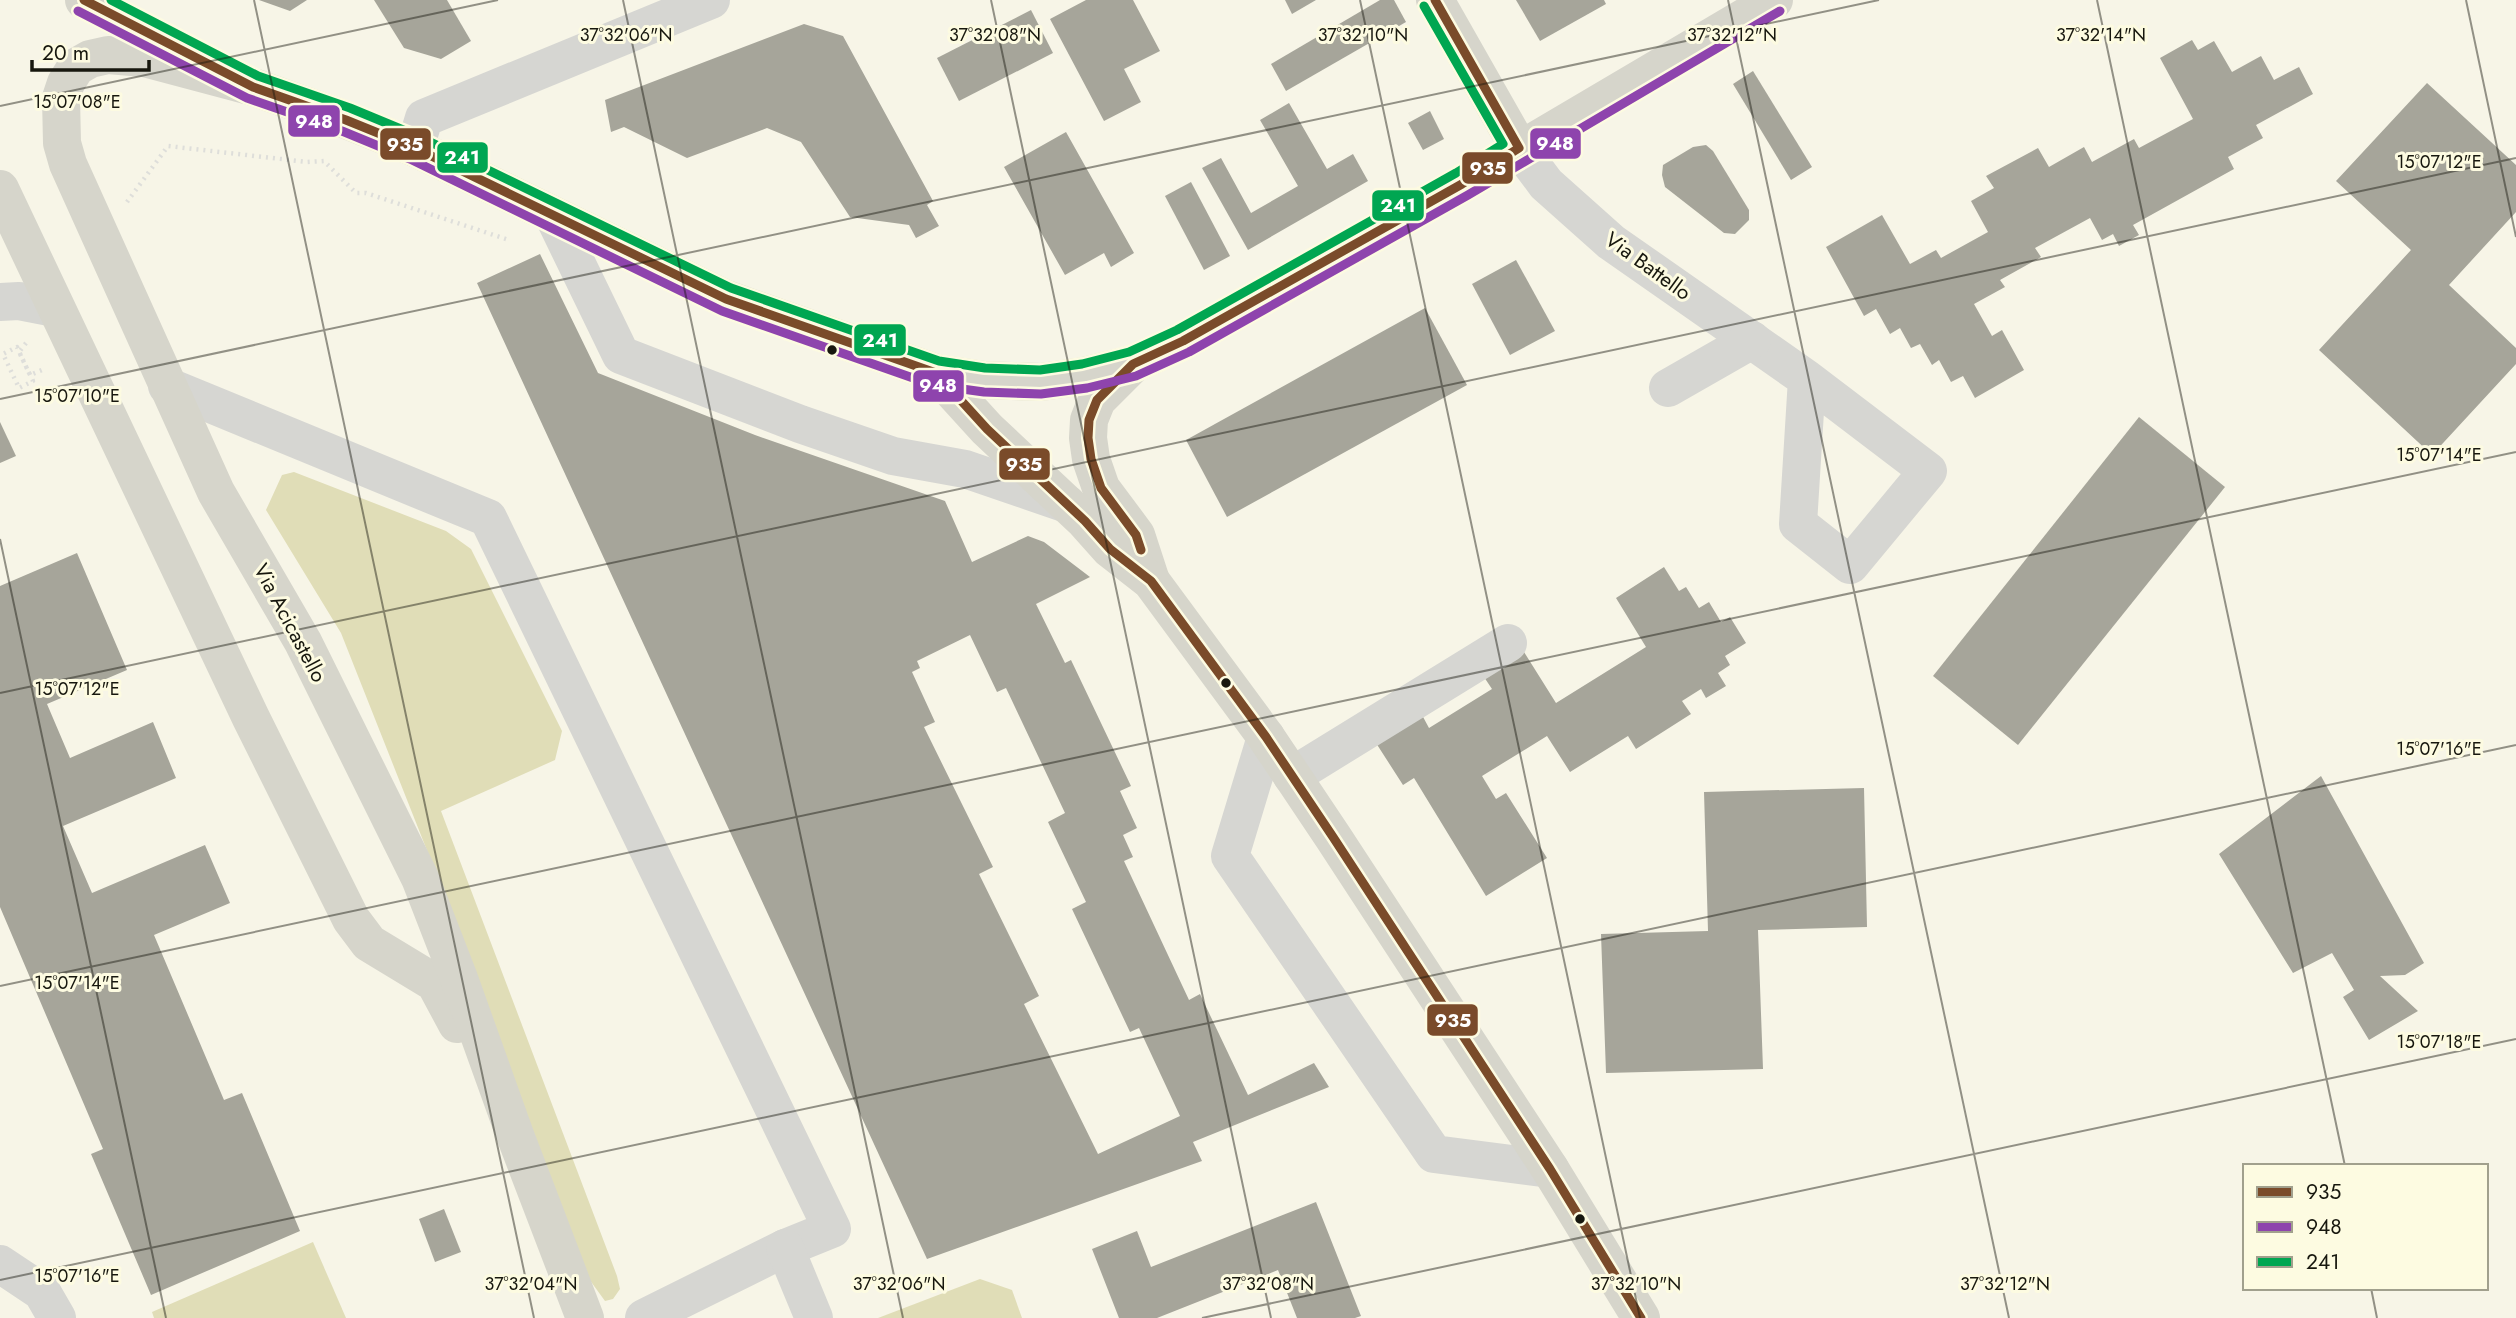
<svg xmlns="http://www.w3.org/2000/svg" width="2516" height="1318" viewBox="0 0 2516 1318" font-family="Jost,sans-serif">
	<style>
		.green { fill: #e0ddb7 }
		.building { fill: #a6a59a; fill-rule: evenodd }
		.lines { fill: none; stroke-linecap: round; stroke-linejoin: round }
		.path { stroke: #dededa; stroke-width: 4.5; stroke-dasharray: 2 5; stroke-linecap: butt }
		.minor { stroke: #d6d6d2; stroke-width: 38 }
		.major { stroke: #d6d5cb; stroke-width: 38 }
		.bus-1-casing { stroke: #fdfbe1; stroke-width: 14 }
		.bus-2-casing { stroke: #fdfbe1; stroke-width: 14 }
		.bus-3-casing { stroke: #fdfbe1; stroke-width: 14 }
		.bus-1 { stroke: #7a4b2a; stroke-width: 9 }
		.bus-2 { stroke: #8e44ad; stroke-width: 9 }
		.bus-3 { stroke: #00a651; stroke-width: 9 }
		.ticks { fill: none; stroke: #17170e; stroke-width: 2; stroke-opacity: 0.45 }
		.bus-dot { fill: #17170e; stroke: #fdfbe1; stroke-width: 2.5 }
		.labels { text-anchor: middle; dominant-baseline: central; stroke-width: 6; stroke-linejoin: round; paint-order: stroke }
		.street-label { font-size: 21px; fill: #17170e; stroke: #fdfbe1 }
		.ticks-label { font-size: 18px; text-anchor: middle; fill: #17170e; stroke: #fdfbe1; stroke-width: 6; stroke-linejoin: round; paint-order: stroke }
		.line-badge { stroke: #fdfbe1; stroke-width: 2.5 }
		.badge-label { font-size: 19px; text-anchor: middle; font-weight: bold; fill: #fff }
	</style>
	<rect width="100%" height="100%" fill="#f7f5e7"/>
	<!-- green -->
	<g class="green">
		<path d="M294,472L446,531L471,549L562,731L555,760L441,811L617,1276L620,1289L613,1299L605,1301L589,1279L430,858L341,633L266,510L282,475Z"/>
		<path d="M313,1242L346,1318H154L152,1312Z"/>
		<path d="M980,1279L1012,1290L1022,1318H878Z"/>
	</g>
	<!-- building -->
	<g class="building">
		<path d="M259,0H307L290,11Z"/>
		<path d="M374,0H447L471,41L441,59L404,48Z"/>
		<path d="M1086,0H1133L1160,51L1124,69L1141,102L1104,121L1050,19Z"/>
		<path d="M1285,0H1316L1292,14Z"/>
		<path d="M1380,0H1394L1406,22L1286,91L1271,64Z"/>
		<path d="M1516,0H1604L1606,4L1540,41Z"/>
		<path d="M1031,10L1053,53L959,101L937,58Z"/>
		<path d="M804,24L843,36L933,201L927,205L939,226L916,238L909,225L850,217L801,142L767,128L687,158L624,127L611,132L605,100Z"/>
		<path d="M2192,40L2198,50L2214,41L2232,72L2261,56L2274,80L2299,67L2313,94L2256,125L2263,138L2228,157L2234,169L2133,225L2139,235L2119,246L2113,234L2102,240L2090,218L2035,248L2041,257L2000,280L2005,287L1974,304L1992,336L2002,330L2024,370L1975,398L1963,376L1951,382L1939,360L1932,365L1920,344L1911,348L1900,328L1890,334L1876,309L1864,316L1826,247L1882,215L1910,264L1936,250L1941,258L1988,232L1971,201L1994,188L1986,176L2038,148L2049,167L2084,147L2092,162L2134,139L2139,148L2193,119L2160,58Z"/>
		<path d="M1753,71L1812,167L1791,180L1733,84Z"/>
		<path d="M2427,83L2516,165V212L2449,285L2516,348V364L2432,455L2319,350L2411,250L2336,181Z"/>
		<path d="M1289,103L1327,169L1353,154L1368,181L1248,250L1202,168L1221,158L1251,213L1298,186L1260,120Z"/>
		<path d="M1430,111L1444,139L1423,150L1408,123Z"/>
		<path d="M1066,132L1134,253L1111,267L1104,253L1065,275L1004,167Z"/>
		<path d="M1706,145L1713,151L1749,210V220L1735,234L1724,233L1665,187L1662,175L1663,165L1693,147Z"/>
		<path d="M1191,182L1230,256L1204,270L1165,196Z"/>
		<path d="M540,254L598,373L755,435L945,501L972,562L1028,536L1044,542L1090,577L1036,604L1065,663L1071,660L1131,786L1120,791L1137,828L1123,835L1133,857L1124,861L1189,1000L1200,994L1248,1095L1314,1063L1329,1087L1193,1142L1202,1161L927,1259L477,283ZM970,635L997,692L1006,688L1065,813L1048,822L1086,902L1072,909L1130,1032L1139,1028L1180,1116L1098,1154L1024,1004L1039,996L979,874L993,867L924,727L935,722L912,672L920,668L917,661Z"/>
		<path d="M1516,260L1555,331L1510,355L1472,284Z"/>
		<path d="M1425,308L1467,385L1227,517L1186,440Z"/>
		<path d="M2139,417L2225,487L2018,745L1933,676Z"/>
		<path d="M0,422L16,456L0,463Z"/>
		<path d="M77,553L127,670L47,704L70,758L153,722L176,778L63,826L92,893L205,845L230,903L154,935L224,1100L242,1093L300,1231L151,1295L91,1154L103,1149L0,907V586Z"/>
		<path d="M1664,567L1679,591L1686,587L1699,608L1709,602L1721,622L1730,617L1746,643L1725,656L1730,665L1718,673L1726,686L1706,698L1701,689L1682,701L1691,714L1636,749L1628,736L1570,772L1547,736L1482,776L1496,799L1506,793L1547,858L1486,896L1414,778L1403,785L1376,743L1422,715L1429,728L1492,689L1484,677L1524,652L1556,703L1646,647L1616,598Z"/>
		<path d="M2321,776L2424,963L2405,975L2380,976L2418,1011L2369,1040L2343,997L2354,990L2332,953L2293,973L2219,854Z"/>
		<path d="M1864,788L1867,927L1758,930L1763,1069L1606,1073L1601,934L1708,931L1704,792Z"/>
		<path d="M1316,1202L1361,1316L1355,1318H1297L1278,1270L1157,1318H1119L1092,1249L1137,1231L1151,1267Z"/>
		<path d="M444,1209L461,1252L435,1262L419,1219Z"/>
	</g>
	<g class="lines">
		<!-- path -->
		<g class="path">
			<path d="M127,202L168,146L307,162L324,161L356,193H366L509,240"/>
			<path d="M26,343L19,352L33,381L19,388L3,354L17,347L30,375L42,370"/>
		</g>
		<!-- minor -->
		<g class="minor">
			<path d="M415,148L424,118L711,0"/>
			<path d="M1519,148L1546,184L1611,242L1807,379L1928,471L1850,565L1798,524L1807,379"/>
			<path d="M554,217L621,355L800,424L893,456L965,469L1067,504"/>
			<path d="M0,302L19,301L55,308"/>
			<path d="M167,386L488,518L832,1229L785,1248L644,1318"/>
			<path d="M1668,388L1752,340"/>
			<path d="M1266,737L1230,856L1434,1154L1550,1169"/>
			<path d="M1292,776L1508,643"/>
			<path d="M785,1248L814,1318"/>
			<path d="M0,1264L42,1292L57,1318"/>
		</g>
		<!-- major -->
		<g class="major">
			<path d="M84,0L187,54"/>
			<path d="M1435,0L1519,148"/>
			<path d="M0,189L251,718L351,919L369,943L435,983L457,1024"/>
			<path d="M1133,364L1097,400L1089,420L1088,438L1091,459L1101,488L1136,535L1151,581"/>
			<path d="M936,373L987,429L1085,521L1110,549L1151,581L1266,737L1333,837L1550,1169L1641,1318"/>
			<path d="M585,1318L515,1135L458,976L420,878L303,642L216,492L68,164L62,143L61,98L66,83L76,67L90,59L108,55L144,58L253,87L346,120L415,148L726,299L936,373L984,380L1041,382L1084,376L1133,364L1183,341L1462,184L1774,0"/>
		</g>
		<!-- bus-1 casing -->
		<g class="bus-1-casing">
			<g id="bus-1">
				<path d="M84,0L253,87L346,120L415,148L726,299L936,373L987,429L1085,521L1110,549L1151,581L1266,737L1333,837L1550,1169L1641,1318"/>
				<path d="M1141,550L1136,535L1101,488L1091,459L1088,438L1089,420L1097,400L1133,364L1183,341L1462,184L1519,148L1435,0"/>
			</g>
		</g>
		<!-- bus-2 casing -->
		<g class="bus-2-casing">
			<path id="bus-2" d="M78,11L247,98L342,131L410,159L722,311L933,385L984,392L1041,394L1087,388L1136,376L1189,352L1468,195L1780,11"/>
		</g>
		<!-- bus-3 casing -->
		<g class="bus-3-casing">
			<path id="bus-3" d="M111,0L258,76L350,108L420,137L731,288L939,361L985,368L1040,370L1082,364L1129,352L1177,330L1456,173L1503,144L1424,6"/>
		</g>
		<!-- bus-1 -->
		<use href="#bus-1" class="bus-1"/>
		<!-- bus-2 -->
		<use href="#bus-2" class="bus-2"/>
		<!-- bus-3 -->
		<use href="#bus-3" class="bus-3"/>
	</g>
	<!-- ticks -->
	<path class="ticks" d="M254,0L534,1318M623,0L903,1318M991,0L1271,1318M1360,0L1640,1318M1728,0L2009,1318M2097,0L2345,1166M2466,0L2516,237M0,106L498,0M0,399L1879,0M0,539L166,1318M0,693L2516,158M0,986L2516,452M0,1280L2516,745M2371,1288L2377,1318M1202,1318L2516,1039"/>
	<!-- markers -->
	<g class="bus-dot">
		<circle cx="832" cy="350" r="6"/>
		<circle cx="1226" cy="683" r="6"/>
		<circle cx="1580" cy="1219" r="6"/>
	</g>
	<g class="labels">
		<!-- street labels -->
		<g class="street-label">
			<text transform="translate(1648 266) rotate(36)">Via Battello</text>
			<text transform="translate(290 623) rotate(62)">Via Acicastello</text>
		</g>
	</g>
	<g class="ticks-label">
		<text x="626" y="41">37°32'06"N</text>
		<text x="995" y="41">37°32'08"N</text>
		<text x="1363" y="41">37°32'10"N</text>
		<text x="1732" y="41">37°32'12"N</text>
		<text x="2101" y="41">37°32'14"N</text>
		<text x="77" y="108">15°07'08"E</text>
		<text x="2439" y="168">15°07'12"E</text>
		<text x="77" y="402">15°07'10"E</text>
		<text x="2439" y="461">15°07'14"E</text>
		<text x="77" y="695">15°07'12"E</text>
		<text x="2439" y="755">15°07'16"E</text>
		<text x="77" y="989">15°07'14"E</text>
		<text x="2439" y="1048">15°07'18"E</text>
		<text x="77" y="1282">15°07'16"E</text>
		<text x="531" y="1290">37°32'04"N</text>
		<text x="899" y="1290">37°32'06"N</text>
		<text x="1268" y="1290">37°32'08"N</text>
		<text x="1636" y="1290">37°32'10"N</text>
		<text x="2005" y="1290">37°32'12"N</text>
	</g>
	<g class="line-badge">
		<rect x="287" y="104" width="54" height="34" rx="7" fill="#8e44ad"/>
		<rect x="1529" y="127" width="53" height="33" rx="7" fill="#8e44ad"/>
		<rect x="379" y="127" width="53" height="34" rx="7" fill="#7a4b2a"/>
		<rect x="436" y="141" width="53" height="33" rx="7" fill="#00a651"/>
		<rect x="1461" y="151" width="53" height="34" rx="7" fill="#7a4b2a"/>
		<rect x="1371" y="189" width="54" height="33" rx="7" fill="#00a651"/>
		<rect x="853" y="323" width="54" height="34" rx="7" fill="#00a651"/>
		<rect x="912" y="369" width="53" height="34" rx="7" fill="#8e44ad"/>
		<rect x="998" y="447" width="53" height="34" rx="7" fill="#7a4b2a"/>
		<rect x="1426" y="1003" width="53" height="34" rx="7" fill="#7a4b2a"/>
	</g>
	<g class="badge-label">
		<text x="314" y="128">948</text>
		<text x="1555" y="150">948</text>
		<text x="405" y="151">935</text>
		<text x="462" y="164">241</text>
		<text x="1488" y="175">935</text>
		<text x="1398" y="212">241</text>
		<text x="880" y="347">241</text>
		<text x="938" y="392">948</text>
		<text x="1024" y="471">935</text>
		<text x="1453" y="1027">935</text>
	</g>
	<!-- legend -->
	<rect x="2243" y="1164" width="245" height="126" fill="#fdfbe1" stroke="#a1a08d" stroke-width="2"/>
	<rect x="2257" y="1187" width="35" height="10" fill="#7a4b2a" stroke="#a1a08d" stroke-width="2"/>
	<text x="2306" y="1199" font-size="21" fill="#17170e">935</text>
	<rect x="2257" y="1222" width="35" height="10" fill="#8e44ad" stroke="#a1a08d" stroke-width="2"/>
	<text x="2306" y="1234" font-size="21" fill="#17170e">948</text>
	<rect x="2257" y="1257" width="35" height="10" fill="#00a651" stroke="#a1a08d" stroke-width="2"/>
	<text x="2306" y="1269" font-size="21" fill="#17170e">241</text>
	<!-- scale -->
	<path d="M32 60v10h117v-10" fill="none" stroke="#17170e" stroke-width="3.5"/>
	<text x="42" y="60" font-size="21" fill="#17170e" stroke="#fdfbe1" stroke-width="5" paint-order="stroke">20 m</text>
</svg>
